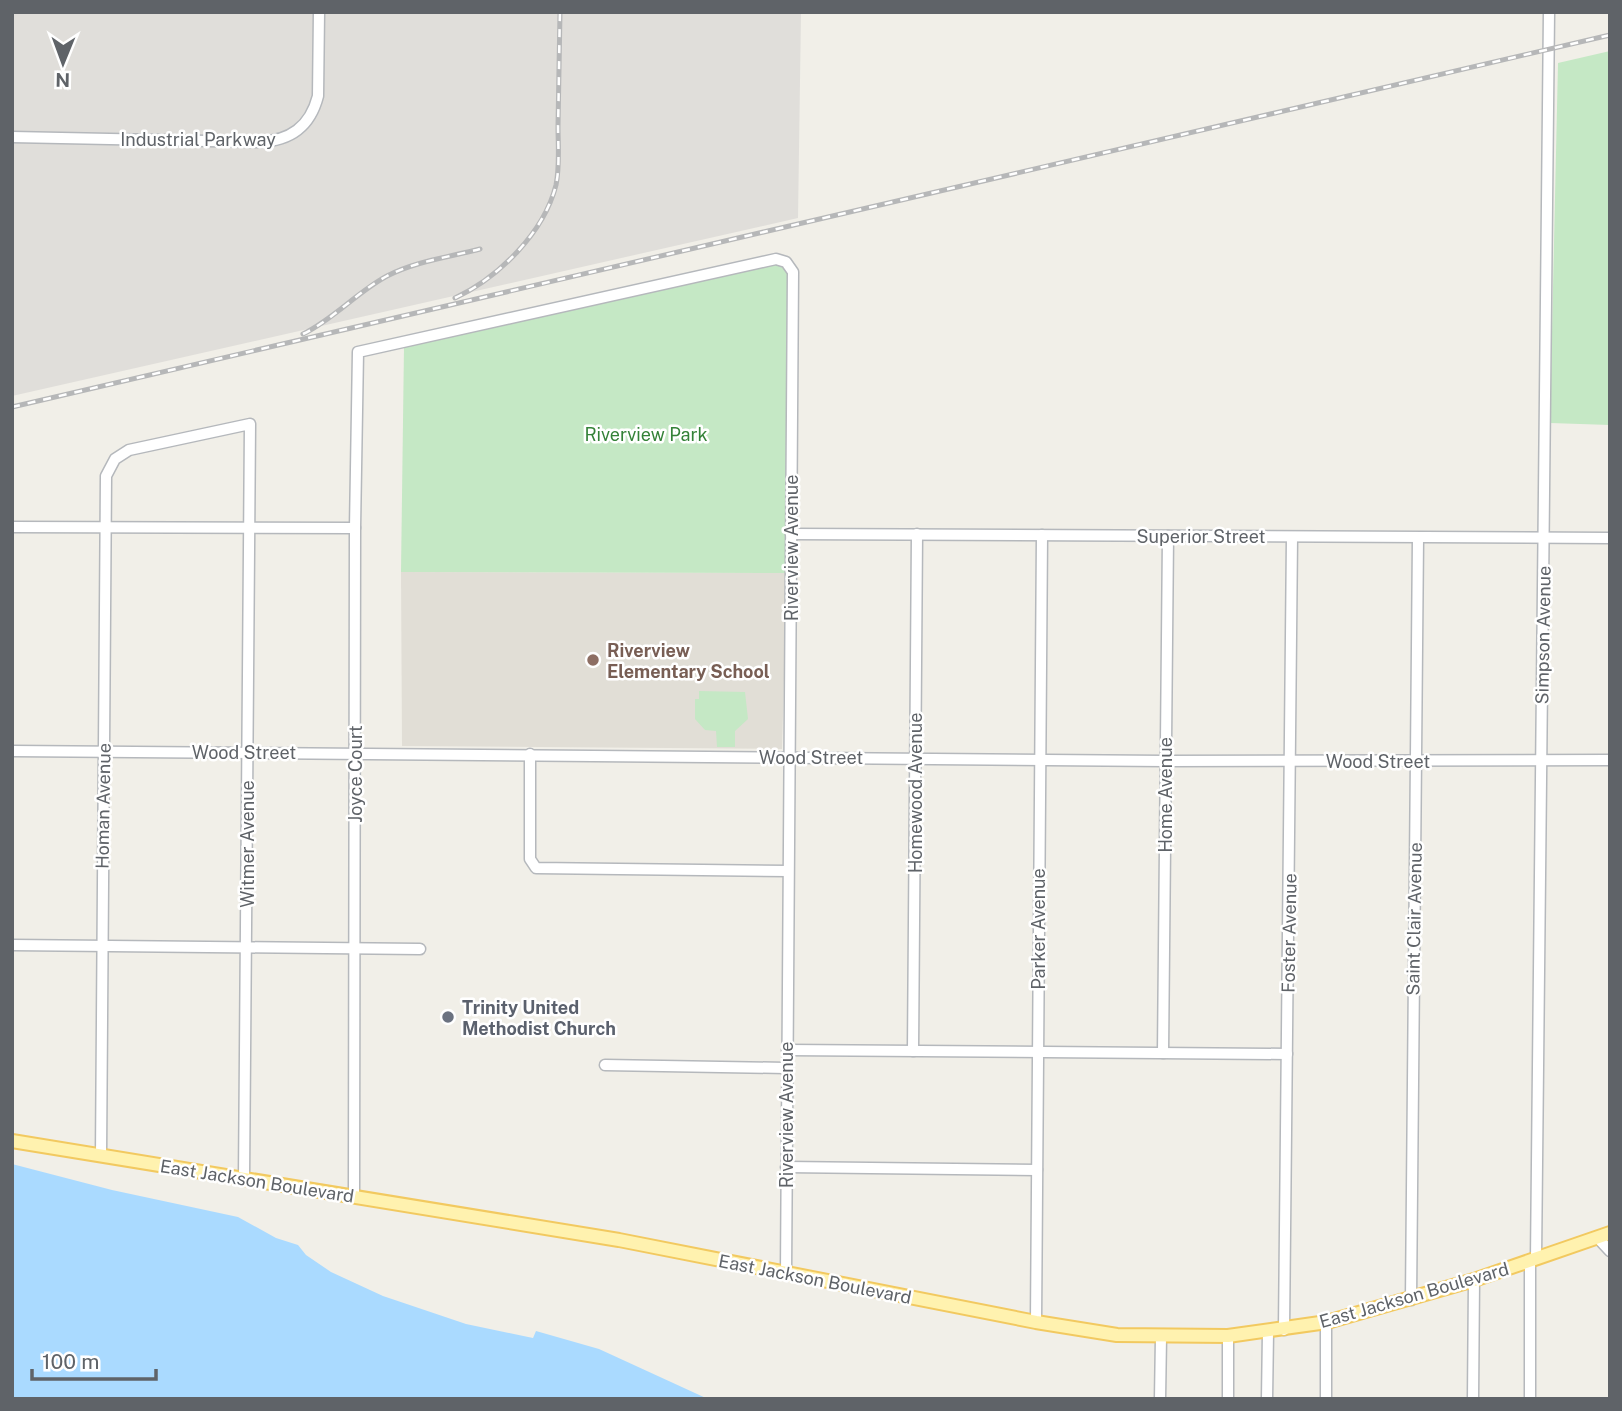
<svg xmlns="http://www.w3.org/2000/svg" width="1622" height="1411" viewBox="0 0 1622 1411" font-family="'Public Sans',sans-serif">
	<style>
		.industrial { fill: #e0deda }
		.education { fill: #e1ded6 }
		.green { fill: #c5e8c5 }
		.water { fill: #aadaff }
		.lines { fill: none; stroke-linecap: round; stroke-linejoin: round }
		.minor-casing { stroke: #b5b8bc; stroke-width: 13 }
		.major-casing { stroke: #f2c960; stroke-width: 16 }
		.minor { stroke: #fff; stroke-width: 10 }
		.major { stroke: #fff2af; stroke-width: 12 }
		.rail-casing { stroke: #b6b7b8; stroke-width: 5 }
		.rail { stroke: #fff; stroke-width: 2.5; stroke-dasharray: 8; stroke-linecap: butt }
		.education-dot { fill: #8d6e63; stroke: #fff; stroke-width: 2.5 }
		.worship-dot { fill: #6b7280; stroke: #fff; stroke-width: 2.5 }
		.labels { text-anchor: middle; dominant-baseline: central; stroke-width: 5; stroke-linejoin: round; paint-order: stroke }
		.street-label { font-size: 18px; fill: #5f6368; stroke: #fff }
		.park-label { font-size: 18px; fill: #348238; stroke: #fff }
		.education-label { font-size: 18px; font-weight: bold; fill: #785e54; stroke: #fff; text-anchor: start }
		.worship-label { font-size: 18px; font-weight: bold; fill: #5b616d; stroke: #fff; text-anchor: start }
	</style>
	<rect width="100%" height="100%" fill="#f1efe8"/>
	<!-- industrial -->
	<path class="industrial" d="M12,12H801L798,218L12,396Z"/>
	<!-- education -->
	<path class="education" d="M401,572L787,573L782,749L402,746Z"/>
	<!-- green -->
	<g class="green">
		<path d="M1610,51V425L1550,423L1558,63Z"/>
		<path d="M775,265H781L787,270L788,276L787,573L401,572L404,346Z"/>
		<path d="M699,691L745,692L748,719L735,731V747H717L716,731L705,730L695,719V699H699Z"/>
	</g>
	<!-- water -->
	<path class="water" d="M12,1164L112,1190L238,1217L276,1238L298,1245L306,1255L331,1272L383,1296L466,1324L533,1338L536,1331L599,1349L708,1399H12Z"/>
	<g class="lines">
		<!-- minor casing -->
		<g class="minor-casing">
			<g id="minor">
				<path d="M12,137L259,142C290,141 310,127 318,96L319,12"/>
				<path d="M12,527L355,528"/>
				<path d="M791,534L1610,538"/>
				<path d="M12,751L1165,761L1610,760"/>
				<path d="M530,754V859L536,868L788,871"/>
				<path d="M12,945L420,949"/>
				<path d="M787,1050L1287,1054"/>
				<path d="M913,1051L917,534"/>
				<path d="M1163,1053L1168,536"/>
				<path d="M605,1065L786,1068"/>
				<path d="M101,1156L106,476L115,459L129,450L250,424L244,1179"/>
				<path d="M786,1167L1037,1170"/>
				<path d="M354,1197L355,528L358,352L776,259L786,262L793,272L786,1274"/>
				<path d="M1597,1237L1610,1251"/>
				<path d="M1536,1259L1549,12"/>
				<path d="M1411,1300L1418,538"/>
				<path d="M1036,1322L1042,535"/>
				<path d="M1326,1323V1399"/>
				<path d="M1284,1330L1292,537"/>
				<path d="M1228,1336V1399"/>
				<path d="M1160,1399L1161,1337"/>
				<path d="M1267,1399L1268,1332"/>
				<path d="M1473,1399L1474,1280"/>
				<path d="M1530,1399V1261"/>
			</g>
		</g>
		<!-- major casing -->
		<g class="major-casing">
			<path id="major" d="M12,1141L619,1240L1036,1322L1117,1335L1228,1336L1327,1322L1474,1280L1610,1233"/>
		</g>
		<!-- minor -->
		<use href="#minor" class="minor"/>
		<!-- major -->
		<use href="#major" class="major"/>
		<!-- rail casing -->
		<g class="rail-casing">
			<g id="rail">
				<path d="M455,298C498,278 544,233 556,185C560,166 558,145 558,126C559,88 559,50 560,12"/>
				<path d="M303,334C334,319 357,292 387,276C416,261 450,257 480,249"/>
				<path d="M12,407L1610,35"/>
			</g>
		</g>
		<!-- rail -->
		<use href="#rail" class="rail"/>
	</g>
	<!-- markers -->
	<circle class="education-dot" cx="593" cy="660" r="7"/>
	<circle class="worship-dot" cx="448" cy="1017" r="7"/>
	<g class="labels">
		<!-- street labels -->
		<g class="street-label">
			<text x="198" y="139">Industrial Parkway</text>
			<text x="1201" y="536">Superior Street</text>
			<text transform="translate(791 548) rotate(-90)">Riverview Avenue</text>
			<text transform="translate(1543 635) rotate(-89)">Simpson Avenue</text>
			<text x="244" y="752">Wood Street</text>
			<text x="811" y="757">Wood Street</text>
			<text x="1378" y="761">Wood Street</text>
			<text transform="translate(355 774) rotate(-90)">Joyce Court</text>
			<text transform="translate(915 793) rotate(-90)">Homewood Avenue</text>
			<text transform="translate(1165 795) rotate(-90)">Home Avenue</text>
			<text transform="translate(103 806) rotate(-89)">Homan Avenue</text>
			<text transform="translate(247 844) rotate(-90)">Witmer Avenue</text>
			<text transform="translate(1414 919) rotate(-89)">Saint Clair Avenue</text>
			<text transform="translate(1038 929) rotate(-90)">Parker Avenue</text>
			<text transform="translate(1289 933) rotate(-89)">Foster Avenue</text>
			<text transform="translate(786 1115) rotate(-90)">Riverview Avenue</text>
			<text transform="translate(257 1181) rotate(9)">East Jackson Boulevard</text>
			<text transform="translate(815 1279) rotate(11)">East Jackson Boulevard</text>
			<text transform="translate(1414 1295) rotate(-16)">East Jackson Boulevard</text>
		</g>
		<!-- park labels -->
		<g class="park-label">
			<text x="646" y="434">Riverview Park</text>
		</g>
		<!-- education labels -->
		<g class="education-label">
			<text x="607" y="650">Riverview<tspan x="607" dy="21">Elementary School</tspan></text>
		</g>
		<!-- worship labels -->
		<g class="worship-label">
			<text x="462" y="1007">Trinity United<tspan x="462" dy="21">Methodist Church</tspan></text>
		</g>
	</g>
	<!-- border -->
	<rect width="1622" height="1411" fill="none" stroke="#5f6368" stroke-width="28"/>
	<!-- north arrow -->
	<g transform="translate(63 63) rotate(181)" stroke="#ffffff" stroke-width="5" paint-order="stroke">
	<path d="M0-5L12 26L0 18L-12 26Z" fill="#5f6368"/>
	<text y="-10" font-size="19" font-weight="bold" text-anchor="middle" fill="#5f6368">N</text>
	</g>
	<!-- scale -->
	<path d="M32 1369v10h124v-10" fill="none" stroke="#5f6368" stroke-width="3.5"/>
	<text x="42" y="1369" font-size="21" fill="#5f6368" stroke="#ffffff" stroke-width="5" paint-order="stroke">100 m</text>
</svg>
